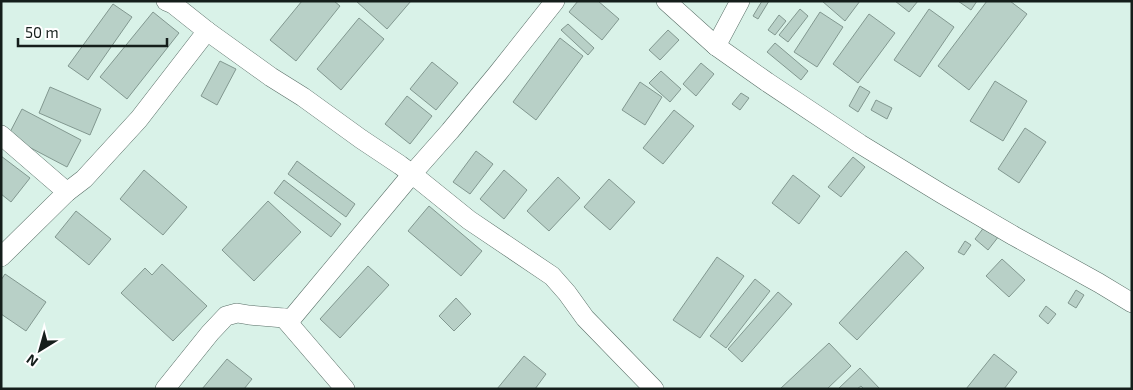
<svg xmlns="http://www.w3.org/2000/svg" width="1133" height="390" viewBox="0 0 1133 390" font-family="'Exo 2',sans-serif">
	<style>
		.building { fill: #b8d0c7; stroke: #829890 }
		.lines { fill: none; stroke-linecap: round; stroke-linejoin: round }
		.minor-casing { stroke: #586e66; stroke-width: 20 }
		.minor { stroke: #fff; stroke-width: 19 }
	</style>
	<rect width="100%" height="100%" fill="#d9f2e8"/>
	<!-- building -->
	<g class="building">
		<path d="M302,1H334L340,6L296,61L270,40Z"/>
		<path d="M356,1H411L387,29Z"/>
		<path d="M578,1H598L619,19L602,40L569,12Z"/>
		<path d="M762,1H769L758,19L753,16Z"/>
		<path d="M822,1H860L845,21Z"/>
		<path d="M895,1H918L909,12Z"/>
		<path d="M958,1H977L971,10Z"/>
		<path d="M987,1H1010L1027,14L969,90L938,66Z"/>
		<path d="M113,4L132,17L88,80L68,66Z"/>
		<path d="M800,9L808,16L788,42L779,35Z"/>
		<path d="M929,9L954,27L920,77L894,60Z"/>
		<path d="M153,12L179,33L127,99L100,77Z"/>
		<path d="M820,12L843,27L817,67L794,52Z"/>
		<path d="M869,14L895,33L858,83L833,64Z"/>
		<path d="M779,15L786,21L775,35L768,30Z"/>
		<path d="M359,18L384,39L341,90L317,69Z"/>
		<path d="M568,24L594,48L588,55L561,30Z"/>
		<path d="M668,30L679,40L660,60L649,50Z"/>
		<path d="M560,38L583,56L536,120L513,102Z"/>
		<path d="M775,43L808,71L801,80L767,52Z"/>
		<path d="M220,61L236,69L217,105L201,96Z"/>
		<path d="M432,62L458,83L436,110L410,89Z"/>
		<path d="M701,63L714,74L696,96L683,84Z"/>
		<path d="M661,71L681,89L670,102L649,83Z"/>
		<path d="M995,81L1027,101L1003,141L970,121Z"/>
		<path d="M640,82L662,97L645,125L622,110Z"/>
		<path d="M860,86L870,92L858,112L849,106Z"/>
		<path d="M50,87L101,109L90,135L39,113Z"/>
		<path d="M741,93L749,98L740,110L732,104Z"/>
		<path d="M407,96L432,116L410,144L385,124Z"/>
		<path d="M876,100L892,108L887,119L871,110Z"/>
		<path d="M22,109L81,140L67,167L8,136Z"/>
		<path d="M674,110L694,126L663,164L643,148Z"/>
		<path d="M1025,128L1046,142L1019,183L998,169Z"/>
		<path d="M476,151L493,164L470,194L453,182Z"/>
		<path d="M1,156L30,178L11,202L1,194Z"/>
		<path d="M853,157L865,167L841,197L828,187Z"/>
		<path d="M297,161L355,204L346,217L288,174Z"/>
		<path d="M144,170L187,207L163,235L120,199Z"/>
		<path d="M504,170L527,190L504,219L480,199Z"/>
		<path d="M793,175L820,196L799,224L772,203Z"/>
		<path d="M558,177L580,198L549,231L527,211Z"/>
		<path d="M609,179L635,202L610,230L584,207Z"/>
		<path d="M284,180L341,224L331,237L274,193Z"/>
		<path d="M268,201L301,232L254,281L222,250Z"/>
		<path d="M429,206L482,251L461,276L408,231Z"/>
		<path d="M76,211L111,239L89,265L55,237Z"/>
		<path d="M985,226L999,236L988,250L975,239Z"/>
		<path d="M965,241L971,245L964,255L958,252Z"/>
		<path d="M906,251L924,268L857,340L839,323Z"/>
		<path d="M717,257L744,276L700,338L673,320Z"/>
		<path d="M1002,259L1025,280L1009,297L986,276Z"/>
		<path d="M162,264L207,306L173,341L121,293L145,268L152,275Z"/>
		<path d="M368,266L389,285L340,338L320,319Z"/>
		<path d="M5,274L46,302L26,331L1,314V280Z"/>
		<path d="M755,279L770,291L726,348L710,336Z"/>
		<path d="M1076,290L1084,295L1076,308L1068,303Z"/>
		<path d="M778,292L792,304L742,362L728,349Z"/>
		<path d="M456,298L471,314L454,331L439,316Z"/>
		<path d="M1046,306L1056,314L1048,324L1039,316Z"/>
		<path d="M829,343L851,366L827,389H780Z"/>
		<path d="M994,354L1017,372L1004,389H966Z"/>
		<path d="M524,356L546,374L535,389H497Z"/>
		<path d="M227,359L252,379L244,389H202Z"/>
		<path d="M860,368L880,389H864L861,386L857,389H838Z"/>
	</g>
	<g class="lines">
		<!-- minor casing -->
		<g class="minor-casing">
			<g id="minor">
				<path d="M166,1L173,4L207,31"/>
				<path d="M666,1L716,46L767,82L860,144L942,194L1014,236L1099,283L1132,303"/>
				<path d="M716,46L740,1"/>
				<path d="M1,135L67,192"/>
				<path d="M1,257L67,192L84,179L139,119L207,31L271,77L303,97L361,139L400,165L412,174L450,131L498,73L555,1"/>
				<path d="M284,318L345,389"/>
				<path d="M165,389L210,333L226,316L237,313L249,315L284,318H292L412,174L469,220L552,276L567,293L585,318L654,389"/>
			</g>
		</g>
		<!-- minor -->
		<use href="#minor" class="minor"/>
	</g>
	<!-- border -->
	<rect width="1133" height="390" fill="none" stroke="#151e1b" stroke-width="5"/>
	<!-- north arrow -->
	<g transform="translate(40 350) rotate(217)" stroke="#ffffff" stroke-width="4" paint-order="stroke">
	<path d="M0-4L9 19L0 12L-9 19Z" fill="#151e1b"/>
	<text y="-8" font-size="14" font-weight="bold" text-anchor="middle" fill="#151e1b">N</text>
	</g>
	<!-- scale -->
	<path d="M18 38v8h149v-8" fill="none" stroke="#151e1b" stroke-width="2.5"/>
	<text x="25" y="38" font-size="15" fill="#151e1b" stroke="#ffffff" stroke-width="4" paint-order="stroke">50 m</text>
</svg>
